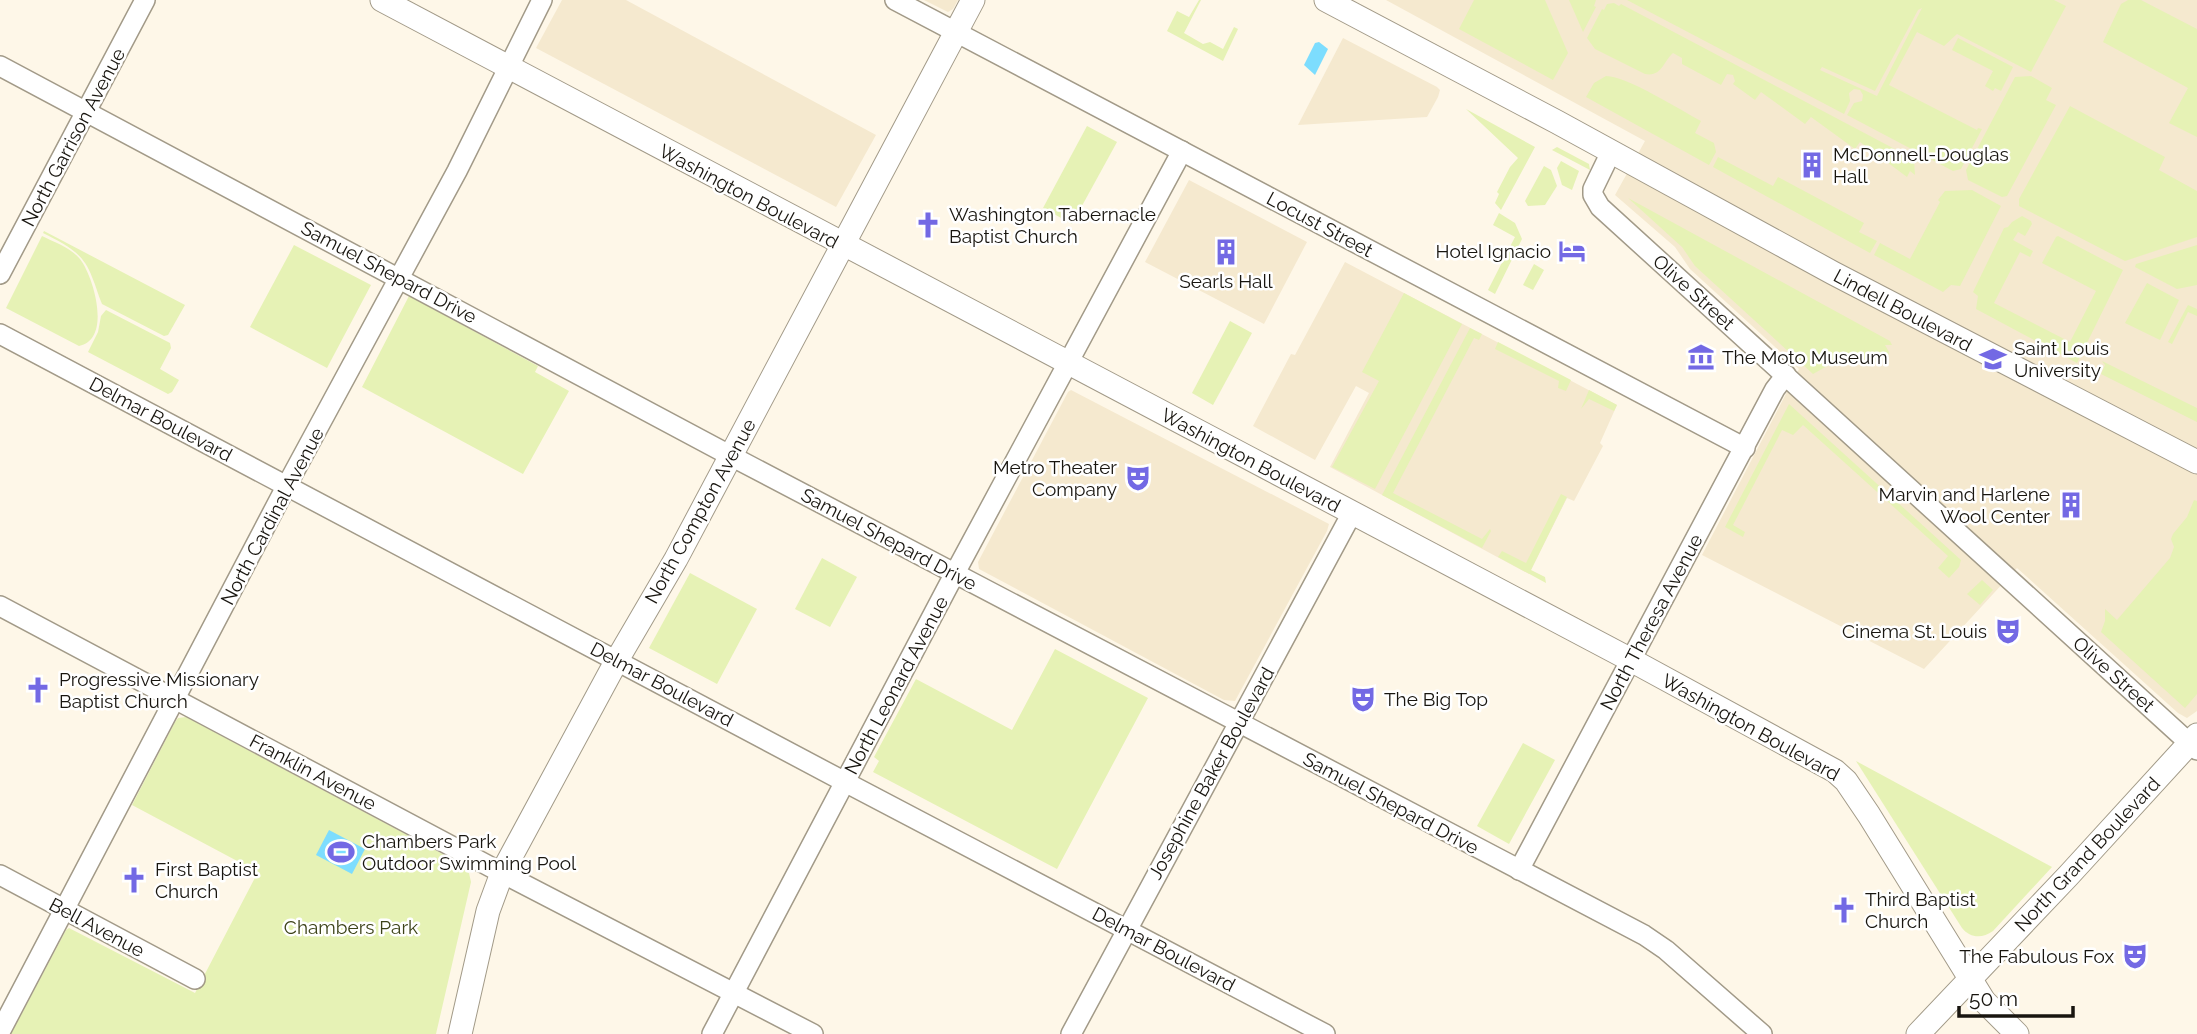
<svg xmlns="http://www.w3.org/2000/svg" width="2197" height="1034" viewBox="0 0 2197 1034" font-family="Raleway,sans-serif">
	<style>
		.built { fill: #f5e9cf }
		.green { fill: #e6f2b5; fill-rule: evenodd }
		.water { fill: #7dddfe }
		.lines { fill: none; stroke-linecap: round; stroke-linejoin: round }
		.minor-casing { stroke: #a29a88; stroke-width: 22 }
		.major-casing { stroke: #a29a88; stroke-width: 25 }
		.minor { stroke: #fff; stroke-width: 19 }
		.major { stroke: #fff; stroke-width: 23 }
		.labels { text-anchor: middle; dominant-baseline: central; stroke-width: 5; stroke-linejoin: round; paint-order: stroke }
		.street-label { font-size: 19px; fill: #18150f; stroke: #fff }
		.poi-label { font-size: 19px; fill: #18150f; stroke: #fff; text-anchor: start }
		.park-label { font-size: 19px; fill: #3c4218; stroke: #fff }
	</style>
	<rect width="100%" height="100%" fill="#fef7e8"/>
	<!-- built -->
	<g class="built">
		<path d="M562,0H626L876,135L836,207L536,48Z"/>
		<path d="M924,0H958L953,9L948,12Z"/>
		<path d="M1386,0H2197V711L2187,718L2178,713L2017,568L1924,669L1702,555L1799,369L1690,269L1675,247L1615,195L1645,141Z"/>
		<path d="M1343,38L1437,87L1440,90L1438,97L1427,117L1298,125Z"/>
		<path d="M1189,180L1307,242L1264,324L1145,262Z"/>
		<path d="M1345,262L1617,405L1600,443L1603,446L1574,501L1567,498L1529,574L1330,467L1369,393L1356,386L1315,460L1253,426L1291,354L1295,355Z"/>
		<path d="M1071,390L1329,524L1327,531L1235,701L1224,700L979,569L978,562L1068,392Z"/>
	</g>
	<!-- green -->
	<g class="green">
		<path d="M1199,0H1201L1184,33L1203,44L1210,42L1223,49L1234,27L1238,29L1223,61L1167,31L1177,11L1189,17Z"/>
		<path d="M1474,0H1545L1568,53L1553,80L1459,29Z"/>
		<path d="M1569,0H1596L1594,6L1596,7L1583,32Z"/>
		<path d="M1627,0H2054L2066,6L2031,72L1957,34L1944,46L1917,32L1889,85L1977,130L1978,128L1982,129L1961,169L1953,171L1847,115L1854,103L1862,101L1863,95L1860,90L1854,89L1849,93L1850,101L1844,114ZM1922,8L1877,96L1820,70L1822,67L1875,91L1918,10Z"/>
		<path d="M2128,0H2141L2197,29V137L2169,123L2188,88L2103,42L2121,4Z"/>
		<path d="M1614,3L1619,6L1621,4L1906,155L1914,160L1915,175L1910,171L1907,177L1860,142L1855,149L1811,117L1805,124L1761,92L1755,100L1733,84L1735,81L1733,75L1727,74L1721,85L1682,64V58L1673,53C1663,62 1662,77 1645,74L1595,49L1587,38L1602,9L1604,10L1607,4Z"/>
		<path d="M1958,38L2013,67L2001,91L1995,88L1993,91L1985,86L1993,71L1952,50Z"/>
		<path d="M1606,76C1627,76 1680,110 1701,121L1695,133L1714,143L1716,152L1709,165L1586,97L1594,83Z"/>
		<path d="M2031,76L2052,88L2046,100L2056,105L2007,196L2002,197L1968,180L1966,170L2015,77Z"/>
		<path d="M2070,106L2165,157L2159,170L2197,191V237L2125,261L2019,206V199Z"/>
		<path d="M1466,109L1535,147L1501,210L1495,203L1499,194L1497,192L1510,167L1518,158Z"/>
		<path d="M1087,126L1117,142L1072,224L1043,208Z"/>
		<path d="M1557,147L1589,164L1590,170L1552,150Z"/>
		<path d="M1718,157L1773,186L1778,177L1864,223L1859,232L1877,241L1870,253L1713,167Z"/>
		<path d="M1561,161L1579,171L1572,190L1562,185L1557,168Z"/>
		<path d="M1544,166L1551,170L1557,186L1545,205L1528,206L1525,201Z"/>
		<path d="M1972,190L2001,206L1960,286L1951,285L1943,292L1874,255L1880,243L1910,259L1940,202L1938,200L1945,191Z"/>
		<path d="M1628,198L1890,341L1892,345H1885L1889,352L1888,357L1877,362L1845,356L1813,374L1695,266L1682,247Z"/>
		<path d="M1499,213L1515,223L1522,239L1495,294L1488,290L1515,237L1493,225Z"/>
		<path d="M2022,216L2031,221L2032,224L2025,236L2018,232L2013,240L2033,251L2030,257L2020,252L1994,303L2070,342L2096,291L2042,263L2056,237L2058,236L2123,270L2077,363L1976,309L1978,296L1973,292L2004,228L2008,227L2012,222Z"/>
		<path d="M44,231L185,305L168,335L164,336L102,304C98,295 96,286 92,277C83,252 66,245 43,233Z"/>
		<path d="M42,236C54,242 71,248 80,259C94,277 112,340 79,346L6,308Z"/>
		<path d="M294,245L371,285L327,368L250,327Z"/>
		<path d="M2197,245V285L2177,289L2135,267L2136,264Z"/>
		<path d="M1534,264L1544,270L1533,290L1523,285Z"/>
		<path d="M2147,283L2179,300L2160,340L2125,323Z"/>
		<path d="M1404,293L1462,324L1375,489L1332,467L1379,381L1362,372Z"/>
		<path d="M409,296L538,366L535,372L569,391L523,474L362,387Z"/>
		<path d="M2188,305L2197,309V316L2188,312L2172,344L2168,342Z"/>
		<path d="M106,310L170,343L171,348L160,369L179,380L172,392L168,394L88,352L98,332L101,316Z"/>
		<path d="M1230,321L1252,333L1213,405L1192,393Z"/>
		<path d="M1470,328L1482,334L1479,340L1474,338L1393,493L1482,539L1490,529L1491,531L1482,548L1382,495Z"/>
		<path d="M1498,342L1571,380L1566,391L1558,388L1559,381L1495,349Z"/>
		<path d="M2102,361L2197,408V422L2101,374L2105,365Z"/>
		<path d="M1589,390L1617,405L1614,411L1589,399L1581,409Z"/>
		<path d="M1789,404L1961,560L1959,567L1949,578L1938,568L1948,556L1803,425L1793,435L1782,430L1733,525L1745,532L1743,537L1725,527Z"/>
		<path d="M1561,494L1567,497L1531,570L1545,577L1546,583L1498,557L1502,551L1526,563Z"/>
		<path d="M2194,500L2197,501V694L2185,708L2101,632L2105,621V609L2117,620L2170,558L2174,547L2171,539L2173,534L2187,517Z"/>
		<path d="M822,558L857,577L830,627L795,609Z"/>
		<path d="M690,573L757,609L717,684L649,648Z"/>
		<path d="M1982,580L1993,590L1980,605L1967,594Z"/>
		<path d="M1055,649L1148,698L1057,869L873,772L879,761L874,757L916,679L1012,730Z"/>
		<path d="M186,717L454,860L456,865L469,873L471,882L436,1034H11L66,930L69,928L195,993L258,872L132,805L175,722L178,718Z"/>
		<path d="M1523,743L1555,760L1509,844L1477,826Z"/>
		<path d="M1856,761L2052,867L1993,931C1982,939 1970,938 1962,928Z"/>
	</g>
	<!-- water -->
	<g class="water">
		<path d="M1319,42L1328,49L1315,75L1304,65L1315,43Z"/>
		<path d="M329,830L365,849L352,874L316,855Z"/>
	</g>
	<g class="lines">
		<!-- minor casing -->
		<g class="minor-casing">
			<g id="minor">
				<path d="M895,0L1745,448"/>
				<path d="M0,66L731,456L1644,935L1666,950L1762,1034"/>
				<path d="M1611,152L1593,189V195L1600,207L2197,750"/>
				<path d="M0,274L145,0"/>
				<path d="M0,334L845,782L1325,1034"/>
				<path d="M0,606L502,873L813,1034"/>
				<path d="M1519,870L1775,389L1786,375"/>
				<path d="M0,875L195,979"/>
				<path d="M0,1032L287,485L457,171L542,0"/>
				<path d="M712,1034L955,573L1182,151"/>
				<path d="M1071,1034L1352,513"/>
			</g>
		</g>
		<!-- major casing -->
		<g class="major-casing">
			<g id="major">
				<path d="M382,0L1631,660L1835,771L1846,781L1869,815L1984,1001L2017,1034"/>
				<path d="M1326,0L1557,122L1833,273L2197,462"/>
				<path d="M460,1034L488,911L502,873L617,660L676,559L973,0"/>
				<path d="M1918,1034L2068,876L2197,735"/>
			</g>
		</g>
		<!-- minor -->
		<use href="#minor" class="minor"/>
		<!-- major -->
		<use href="#major" class="major"/>
	</g>
	<!-- icons -->
	<defs>
		<g id="building-bare" transform="scale(2.1)"><path d="M-4-6H4V6H1V3H-1V6H-4ZM-2.5-4.3h1.7v1.8h-1.7ZM.8-4.3h1.7v1.8H.8ZM-2.5-1h1.7V.8h-1.7ZM.8-1h1.7V.8H.8Z" fill="#7369e4" stroke="#fff" stroke-width="2.5" paint-order="stroke"/></g>
		<g id="church-bare" transform="scale(2.1)"><path d="M-1.2-6h2.4v3.5h3.3v2.4h-3.3V6h-2.4V-.1h-3.3v-2.4h3.3Z" fill="#7369e4" stroke="#fff" stroke-width="2.5" paint-order="stroke"/></g>
		<g id="hotel-bare" transform="scale(2.1)"><path d="M-6-4.5h1.5V1H6V5H4.5V3h-9V5H-6ZM-4 0a1.8 1.8 0 1 1 3.6 0ZM.5 0V-2.5h3Q6-2.5 6 0Z" fill="#7369e4" stroke="#fff" stroke-width="2.5" paint-order="stroke"/></g>
		<g id="museum-bare" transform="scale(2.1)"><path d="M0-6L6-3V-2H-6V-3ZM-5-1h2V3h-2ZM-1-1h2V3h-2ZM3-1h2V3H3ZM-6 4H6V6H-6Z" fill="#7369e4" stroke="#fff" stroke-width="2.5" paint-order="stroke"/></g>
		<g id="university-bare" transform="scale(2.1)"><path d="M0-5L7-2L0 1L-7-2ZM-4 1L0 2.5L4 1V4Q0 6-4 4Z" fill="#7369e4" stroke="#fff" stroke-width="2.5" paint-order="stroke"/></g>
		<g id="theatre-bare" transform="scale(2.1)"><path d="M-5-5.5Q0-4 5-5.5V0Q5 5 0 6Q-5 5-5 0ZM-3.3-2.5H-1v1.5H-3.3ZM1-2.5H3.3v1.5H1ZM-2.8 1Q0 5.5 2.8 1Z" fill="#7369e4" stroke="#fff" stroke-width="2.5" paint-order="stroke"/></g>
		<g id="stadium-bare" transform="scale(2.1)"><path d="M0-5a6.5 5 0 1 0 0 10a6.5 5 0 1 0 0-10ZM-3.5-1.8h7v3.6h-7Z" fill="#7369e4" stroke="#fff" stroke-width="2.5" paint-order="stroke"/></g>
	</defs>
	<g fill-rule="evenodd">
		<use href="#building-bare" x="1812" y="165"/>
		<use href="#church-bare" x="928" y="225"/>
		<use href="#hotel-bare" x="1572" y="251"/>
		<use href="#building-bare" x="1226" y="252"/>
		<use href="#museum-bare" x="1701" y="357"/>
		<use href="#university-bare" x="1993" y="359"/>
		<use href="#theatre-bare" x="1138" y="478"/>
		<use href="#building-bare" x="2071" y="505"/>
		<use href="#theatre-bare" x="2008" y="631"/>
		<use href="#church-bare" x="38" y="690"/>
		<use href="#theatre-bare" x="1363" y="699"/>
		<use href="#stadium-bare" x="341" y="852"/>
		<use href="#church-bare" x="134" y="880"/>
		<use href="#church-bare" x="1844" y="910"/>
		<use href="#theatre-bare" x="2135" y="956"/>
	</g>
	<g class="labels">
		<!-- street labels -->
		<g class="street-label">
			<text transform="translate(73 137) rotate(-62)">North Garrison Avenue</text>
			<text transform="translate(749 196) rotate(28)">Washington Boulevard</text>
			<text transform="translate(1320 224) rotate(28)">Locust Street</text>
			<text transform="translate(389 272) rotate(28)">Samuel Shepard Drive</text>
			<text transform="translate(1694 292) rotate(42)">Olive Street</text>
			<text transform="translate(1903 310) rotate(28)">Lindell Boulevard</text>
			<text transform="translate(161 419) rotate(28)">Delmar Boulevard</text>
			<text transform="translate(1251 460) rotate(28)">Washington Boulevard</text>
			<text transform="translate(700 511) rotate(-61)">North Compton Avenue</text>
			<text transform="translate(272 516) rotate(-62)">North Cardinal Avenue</text>
			<text transform="translate(889 539) rotate(28)">Samuel Shepard Drive</text>
			<text transform="translate(1651 622) rotate(-62)">North Theresa Avenue</text>
			<text transform="translate(2114 674) rotate(42)">Olive Street</text>
			<text transform="translate(662 684) rotate(28)">Delmar Boulevard</text>
			<text transform="translate(896 685) rotate(-62)">North Leonard Avenue</text>
			<text transform="translate(1751 727) rotate(29)">Washington Boulevard</text>
			<text transform="translate(313 772) rotate(28)">Franklin Avenue</text>
			<text transform="translate(1211 773) rotate(-61)">Josephine Baker Boulevard</text>
			<text transform="translate(1391 803) rotate(28)">Samuel Shepard Drive</text>
			<text transform="translate(2087 854) rotate(-47)">North Grand Boulevard</text>
			<text transform="translate(97 927) rotate(28)">Bell Avenue</text>
			<text transform="translate(1164 949) rotate(28)">Delmar Boulevard</text>
		</g>
		<!-- poi labels -->
		<g class="poi-label">
			<text x="1833" y="154">McDonnell-Douglas<tspan x="1833" dy="22">Hall</tspan></text>
			<text x="949" y="214">Washington Tabernacle<tspan x="949" dy="22">Baptist Church</tspan></text>
			<text x="1551" y="251" text-anchor="end">Hotel Ignacio</text>
			<text x="1226" y="281" text-anchor="middle">Searls Hall</text>
			<text x="2014" y="348">Saint Louis<tspan x="2014" dy="22">University</tspan></text>
			<text x="1722" y="357">The Moto Museum</text>
			<text x="1117" y="467" text-anchor="end">Metro Theater<tspan x="1117" dy="22">Company</tspan></text>
			<text x="2050" y="494" text-anchor="end">Marvin and Harlene<tspan x="2050" dy="22">Wool Center</tspan></text>
			<text x="1987" y="631" text-anchor="end">Cinema St. Louis</text>
			<text x="59" y="679">Progressive Missionary<tspan x="59" dy="22">Baptist Church</tspan></text>
			<text x="1384" y="699">The Big Top</text>
			<text x="362" y="841">Chambers Park<tspan x="362" dy="22">Outdoor Swimming Pool</tspan></text>
			<text x="155" y="869">First Baptist<tspan x="155" dy="22">Church</tspan></text>
			<text x="1865" y="899">Third Baptist<tspan x="1865" dy="22">Church</tspan></text>
			<text x="2114" y="956" text-anchor="end">The Fabulous Fox</text>
		</g>
		<!-- park labels -->
		<g class="park-label">
			<text x="351" y="927">Chambers Park</text>
		</g>
	</g>
	<!-- scale -->
	<path d="M1959 1006v10h114v-10" fill="none" stroke="#18150f" stroke-width="3.5"/>
	<text x="1969" y="1006" font-size="21" fill="#18150f" stroke="#ffffff" stroke-width="5" paint-order="stroke">50 m</text>
</svg>
